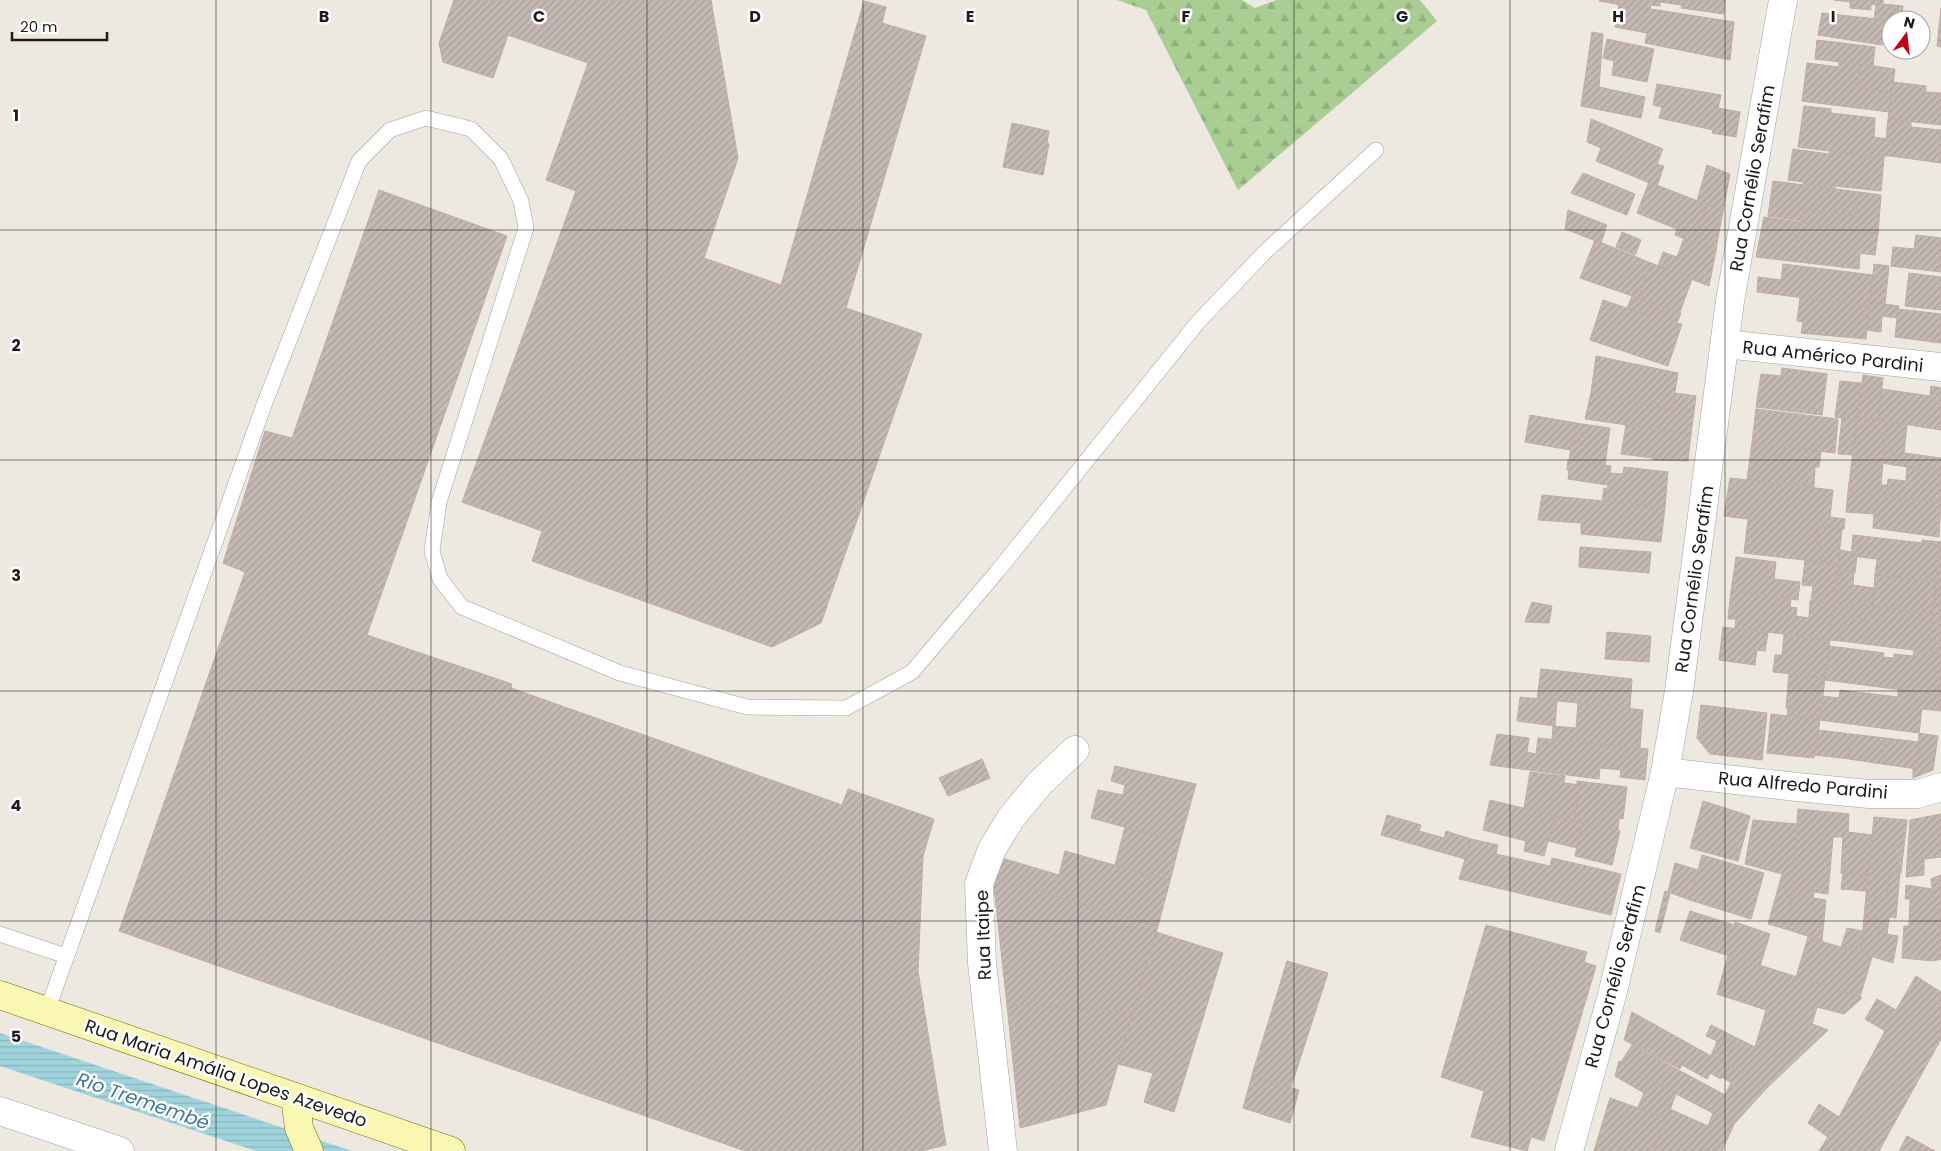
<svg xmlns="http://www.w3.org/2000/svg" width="1941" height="1151" viewBox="0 0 1941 1151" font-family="Poppins,sans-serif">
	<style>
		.forest { fill: url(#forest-firs) }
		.water { fill: url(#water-rules) }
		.building { fill: url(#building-hatch); stroke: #bfaca3 }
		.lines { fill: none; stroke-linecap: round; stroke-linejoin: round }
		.lane-casing { stroke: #a2a2a2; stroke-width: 16 }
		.street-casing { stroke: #a2a2a2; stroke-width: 29 }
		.secondary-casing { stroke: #707103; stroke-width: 29 }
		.lane { stroke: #fff; stroke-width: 15 }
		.street { stroke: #fff; stroke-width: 28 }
		.secondary { stroke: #faf7b2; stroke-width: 28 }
		.grid { fill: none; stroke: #1b1b1b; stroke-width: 1; stroke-opacity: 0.55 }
		.labels { text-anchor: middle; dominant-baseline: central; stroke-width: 5; stroke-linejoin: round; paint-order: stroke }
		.street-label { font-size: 18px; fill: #1b1b1b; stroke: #fff }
		.water-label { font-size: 19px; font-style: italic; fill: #42789c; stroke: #fff }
		.grid-label { font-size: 16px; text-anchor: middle; font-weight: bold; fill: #1b1b1b; stroke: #fff; stroke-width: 5; stroke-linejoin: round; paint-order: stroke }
	</style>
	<defs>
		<pattern id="forest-firs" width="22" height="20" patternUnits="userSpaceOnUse" patternTransform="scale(1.25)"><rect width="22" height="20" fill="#aacd94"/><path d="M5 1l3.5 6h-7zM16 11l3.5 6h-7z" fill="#92af7f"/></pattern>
		<pattern id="water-rules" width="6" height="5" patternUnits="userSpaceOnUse" patternTransform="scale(1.25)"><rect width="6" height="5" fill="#9fd4dc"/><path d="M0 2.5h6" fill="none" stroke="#88b5bc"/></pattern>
		<pattern id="building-hatch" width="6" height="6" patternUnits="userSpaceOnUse" patternTransform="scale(1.25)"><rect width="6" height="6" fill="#c5b9b4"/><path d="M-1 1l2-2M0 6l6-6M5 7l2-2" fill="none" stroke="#a99e9a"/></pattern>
	</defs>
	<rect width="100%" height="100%" fill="#ede8e0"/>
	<!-- forest -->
	<path class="forest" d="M1117,0H1242L1255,8L1277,0H1420L1437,21L1238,190L1146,10Z"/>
	<!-- water -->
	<path class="water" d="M0,1033L352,1151H256L0,1066Z"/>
	<!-- building -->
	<g class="building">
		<path d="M454,0H711L738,158L704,258L781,285L864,1L886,7L882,23L926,36L846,308L922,334L821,623L772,647L532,561L542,531L462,502L576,191L546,180L588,63L508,35L493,78L443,62L439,43Z"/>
		<path d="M1600,0H1725L1724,14L1681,8L1682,5L1660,2V6L1651,5L1650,10L1599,1Z"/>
		<path d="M1834,0H1883V4L1903,6L1901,20L1874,19L1876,5L1871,4V10L1850,8V2Z"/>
		<path d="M1619,4L1734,22L1730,60L1645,43L1647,33L1615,27Z"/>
		<path d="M1941,8V47L1937,46Z"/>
		<path d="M1822,13L1886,20L1882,45L1818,35Z"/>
		<path d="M1592,32L1603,34L1599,87L1645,97L1641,118L1581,106Z"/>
		<path d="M1607,39L1654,49L1647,82L1612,75L1614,61L1603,58Z"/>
		<path d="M1817,40L1875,47L1873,66L1815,59Z"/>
		<path d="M1839,61L1860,64L1858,87L1892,92L1889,112L1802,101L1807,63L1839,67Z"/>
		<path d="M1860,64L1895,69L1892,92L1858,87Z"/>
		<path d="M1893,82L1926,86V92L1941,93V125L1888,119Z"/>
		<path d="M1657,84L1721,95L1718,108L1740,112L1736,137L1712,133L1713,130L1659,118L1662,107L1653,105Z"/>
		<path d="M1804,106L1831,109V113L1875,118L1874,137L1893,140L1891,156H1884V158L1798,147Z"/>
		<path d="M1591,119L1663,149L1657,164L1664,166L1657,186L1596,161L1601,148L1587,142Z"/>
		<path d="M1888,119L1911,122V127L1941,130V163L1891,156L1893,140L1886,139Z"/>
		<path d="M1012,123L1049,131L1047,143L1049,144L1043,175L1003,167Z"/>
		<path d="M1793,149L1829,154L1830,151L1884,158L1881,191L1835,186V189L1803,184V182L1788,180Z"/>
		<path d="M1707,165L1730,174L1723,211L1697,201Z"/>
		<path d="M1583,173L1635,194L1627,215L1571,193Z"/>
		<path d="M1773,181L1859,192L1856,216L1803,209L1802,221L1768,216Z"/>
		<path d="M1649,182L1708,205L1693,235L1717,243L1716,251L1675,235L1677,229L1637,213Z"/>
		<path d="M379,190L507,236L367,635L512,684L511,688L842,805L848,789L934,819L923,856L918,971L946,1145L922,1151H745L119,931L245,572L223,563L265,431L292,438Z"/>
		<path d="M1859,192L1881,195L1878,234L1801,223L1803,209L1856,216Z"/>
		<path d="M1708,205L1723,211L1717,243L1693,235Z"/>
		<path d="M1568,210L1607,225L1601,243L1565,229Z"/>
		<path d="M1764,217L1799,222L1796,249L1808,250L1807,263L1756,257Z"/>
		<path d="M1799,222L1878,234L1875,255L1860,253L1859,269L1807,263L1808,250L1796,249Z"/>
		<path d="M1622,232L1641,240L1635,255L1616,247Z"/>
		<path d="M1916,235L1941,238V272L1891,266L1893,247L1914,249Z"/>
		<path d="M1684,238L1716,251L1709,286L1658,266L1663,252L1677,257Z"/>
		<path d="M1595,240L1651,263L1638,298L1580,278Z"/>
		<path d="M1651,263L1692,279L1680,312L1638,298Z"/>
		<path d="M1783,264L1873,275L1869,306L1757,292L1758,277L1781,280Z"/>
		<path d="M1874,264L1889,266L1885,304L1870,302Z"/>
		<path d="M1909,273L1941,277V310L1905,306Z"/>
		<path d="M1632,296L1651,303L1647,315L1627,308Z"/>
		<path d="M1800,298L1869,306L1866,339L1801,333L1803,322L1797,321Z"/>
		<path d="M1603,300L1647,315L1651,303L1681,313L1677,323L1682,324L1668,366L1590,340Z"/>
		<path d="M1870,302L1899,306L1897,318L1882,316L1881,332L1867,330Z"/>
		<path d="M1898,309L1941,314V343L1895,337Z"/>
		<path d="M1596,356L1678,373L1672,410L1591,393Z"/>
		<path d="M1782,368L1827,374L1822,415L1756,407L1761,374L1781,376Z"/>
		<path d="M1863,375L1883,378L1878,420L1857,417Z"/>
		<path d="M1840,381L1861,383L1857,420L1835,417Z"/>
		<path d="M1931,386L1941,388V430L1878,420L1882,389L1930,396Z"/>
		<path d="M1591,393L1672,410L1675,393L1696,396L1691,434L1585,419Z"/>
		<path d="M1756,409L1838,419L1835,453L1752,443Z"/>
		<path d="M1530,415L1582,424L1580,442L1572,441L1570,450L1525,442Z"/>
		<path d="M1857,417L1887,422L1883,463L1852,460Z"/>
		<path d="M1842,418L1857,420L1853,455L1838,454Z"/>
		<path d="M1887,422L1907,425L1904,453L1941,458V471L1893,465L1895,452L1884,451Z"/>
		<path d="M1582,424L1610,428L1605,465L1569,461L1572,441L1580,442Z"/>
		<path d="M1626,425L1691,434L1688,461L1653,460V458L1621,454Z"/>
		<path d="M1752,443L1821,451L1819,467H1815L1814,487L1747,480Z"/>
		<path d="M1884,451L1895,452L1893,465L1883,463Z"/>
		<path d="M1568,460L1611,466L1610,473L1623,474L1624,467L1668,472L1665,507L1602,501L1604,488L1607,489L1608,485L1568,479L1569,470H1567Z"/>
		<path d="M1852,460L1883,463L1881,485H1887L1886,496L1848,491Z"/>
		<path d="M1907,467L1941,471V503L1886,496L1888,479L1906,481Z"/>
		<path d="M1730,478L1833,490L1830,517L1845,519L1844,529L1819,526L1816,546H1822L1821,562L1744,553L1748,519L1724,516Z"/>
		<path d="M1848,491L1941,503L1939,537L1873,528L1874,514L1846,512Z"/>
		<path d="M1542,495L1665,507L1661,542L1581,534V523L1538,520Z"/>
		<path d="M1819,526L1842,529L1838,564L1821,562L1822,546H1816Z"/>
		<path d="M1853,535L1940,545L1936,582L1875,575L1877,559L1851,556Z"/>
		<path d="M1922,540L1941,542V583L1936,582L1940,545L1922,543Z"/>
		<path d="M1580,547L1651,552L1649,573L1579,567Z"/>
		<path d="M1840,550L1851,552V556H1857L1855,573L1838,571Z"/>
		<path d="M1736,557L1776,562L1774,579L1800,582L1798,600L1731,591Z"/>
		<path d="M1805,560L1838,564L1834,604L1811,601L1813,586L1802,585Z"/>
		<path d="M1838,571L1854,572L1853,585L1874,588L1873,606L1834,602Z"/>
		<path d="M1875,575L1936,582L1933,614L1873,606Z"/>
		<path d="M1936,582L1941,583V615L1933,614Z"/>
		<path d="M1731,591L1791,599L1790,607L1797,608L1796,616L1809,618L1810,601L1834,604L1830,640L1735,628L1736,619H1728Z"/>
		<path d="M1532,602L1552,606L1549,623L1525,622Z"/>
		<path d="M1834,602L1873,606L1871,621L1844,617L1841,641L1830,640Z"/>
		<path d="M1873,606L1933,614L1929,652L1841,641L1844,617L1871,621Z"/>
		<path d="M1933,614L1941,615V654L1929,652Z"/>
		<path d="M1723,627L1768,633L1765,651L1757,650L1755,665L1719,660Z"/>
		<path d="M1607,632L1651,636L1649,662L1605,659Z"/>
		<path d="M1784,635L1830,640L1825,678L1773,672L1775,655H1782Z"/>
		<path d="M1829,646L1884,653L1883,657L1894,658V654L1913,656L1914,650L1941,654V695L1825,680Z"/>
		<path d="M1541,669L1632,679L1630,708L1537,699Z"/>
		<path d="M1789,674L1825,678L1820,720L1787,716L1788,708H1786Z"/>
		<path d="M1840,690L1898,697V690L1941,695V711L1922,709L1919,733L1820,720L1822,696L1839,698Z"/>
		<path d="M1520,697L1557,701L1555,726L1517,721Z"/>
		<path d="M1578,703L1643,710L1640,748L1552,740L1553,726L1576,728Z"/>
		<path d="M1701,705L1767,713L1762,760L1710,754L1697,738Z"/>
		<path d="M1771,714L1820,720L1814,758L1767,753Z"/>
		<path d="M1818,730L1851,734L1849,759L1815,755Z"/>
		<path d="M1919,733L1938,736L1933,770L1913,778V768L1917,769Z"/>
		<path d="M1497,734L1529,738L1527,752L1536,754L1538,738L1648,749L1645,780L1620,777L1621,770L1600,768L1599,779L1490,765Z"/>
		<path d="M1851,734L1885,738L1882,764L1849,759Z"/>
		<path d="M1885,738L1919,742L1917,769L1882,764Z"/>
		<path d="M982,759L990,778L948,796L939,778Z"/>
		<path d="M1115,766L1196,784L1180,842L1091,818L1098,790L1123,795L1125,785L1111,781Z"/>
		<path d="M1530,772L1565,776L1564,783L1580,785L1574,821L1524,808Z"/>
		<path d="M1577,781L1627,787L1623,819L1619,818L1618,831L1574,821L1580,785H1577Z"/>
		<path d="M1490,800L1555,816L1544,856L1524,851L1526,841L1483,830Z"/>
		<path d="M1703,801L1750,816L1738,861L1690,848Z"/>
		<path d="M1798,809L1849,814L1848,832L1872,835L1868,875L1841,873L1843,837H1833L1828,894L1814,892L1813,898L1826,900L1822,941L1789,930Z"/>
		<path d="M1941,814V857L1924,859V875L1906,877L1910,820Z"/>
		<path d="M1387,815L1421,825L1419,831L1444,838L1446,831L1471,839L1465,859L1381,835Z"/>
		<path d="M1555,816L1582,822L1577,848L1548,841Z"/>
		<path d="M1874,817L1907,820L1901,873L1889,872L1887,898L1866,895Z"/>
		<path d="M1753,820L1797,824L1793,877L1745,864Z"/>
		<path d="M1582,822L1620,831L1612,865L1575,856Z"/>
		<path d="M1125,827L1180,842L1170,881L1115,865Z"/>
		<path d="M1471,839L1498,845L1496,854L1550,866L1552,858L1621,874L1611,915L1459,879Z"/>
		<path d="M1065,851L1170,881L1158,926L993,878L1002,858L1059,875Z"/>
		<path d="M1702,855L1764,873L1751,919L1690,900Z"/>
		<path d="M1675,863L1698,870L1690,900L1668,892Z"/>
		<path d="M1889,872H1900L1896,918L1889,917L1887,935L1879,933L1880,919L1864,917L1866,895L1887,898Z"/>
		<path d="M1843,873L1868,875L1866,891L1841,889Z"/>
		<path d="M1782,874L1793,877L1789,930L1768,924Z"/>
		<path d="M1941,875V920L1933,896L1931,879Z"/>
		<path d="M993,878L1158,926L1133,1012L1007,1005Z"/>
		<path d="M1906,885L1932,889L1933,896L1941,920V959L1933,961L1902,958L1904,926H1909L1910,899H1905Z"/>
		<path d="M1665,891L1670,893L1660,933L1655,931Z"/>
		<path d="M1690,911L1734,925L1735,922L1770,934L1760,966L1680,940Z"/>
		<path d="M1864,917L1880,919L1879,933L1898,936L1893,963L1861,953Z"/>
		<path d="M1486,925L1587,952L1584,962L1596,966L1544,1141L1531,1137L1527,1151L1471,1137L1484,1091L1441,1077Z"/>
		<path d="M1847,928L1863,931L1861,953L1841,947Z"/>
		<path d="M1156,932L1223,953L1174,1112L1144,1102L1153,1073L1118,1064Z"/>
		<path d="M1808,937L1872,957L1860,997L1796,977Z"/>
		<path d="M1728,955L1860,997L1862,998L1844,1014L1817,1007L1812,1024L1828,1030L1768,1087L1711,1056L1717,1041L1706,1036L1711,1025L1755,1047L1766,1010L1717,994Z"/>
		<path d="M1287,961L1328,973L1291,1087L1252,1075Z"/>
		<path d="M1916,976L1941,992V1039L1879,1151H1819L1828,1137L1808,1123L1819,1104L1839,1117L1885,1031L1865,1019L1877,999L1896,1010Z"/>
		<path d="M1007,1005L1133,1012L1106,1105L1020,1128Z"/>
		<path d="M1632,1012L1729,1066L1721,1079L1710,1073L1707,1079L1682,1065L1680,1069L1624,1040Z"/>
		<path d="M1632,1045L1725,1095L1731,1083L1722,1077L1729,1066L1768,1087L1734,1124L1676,1094L1621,1062Z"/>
		<path d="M1619,1061L1676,1094L1667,1118L1638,1107L1644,1093L1615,1076Z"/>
		<path d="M1252,1075L1299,1090L1290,1123L1243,1108Z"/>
		<path d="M1610,1098L1667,1118L1653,1151H1594Z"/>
		<path d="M1670,1109L1708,1126L1713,1113L1734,1124L1722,1151H1653Z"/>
		<path d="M1907,1136L1935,1151H1899Z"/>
	</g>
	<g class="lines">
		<!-- lane casing -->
		<g class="lane-casing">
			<g id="lane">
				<path d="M0,934L66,956"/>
				<path d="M47,1011L264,405L359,161L390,130L426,118L471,129L501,159L521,201L526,228L439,502L432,551L440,579L462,607L620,673L747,707L846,708L912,672L996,573L1199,321L1264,253L1376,150"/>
			</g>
		</g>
		<!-- street casing -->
		<g class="street-casing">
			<g id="street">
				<path d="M1725,344L1941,367"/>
				<path d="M1665,772L1797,787L1869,794H1918L1941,787"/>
				<path d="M0,1111L120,1151"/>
				<path d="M1003,1151L982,963L979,884L992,849L1011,818L1039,784L1075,750"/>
				<path d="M1569,1151L1612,995L1665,772L1679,691L1730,301L1783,0"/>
			</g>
		</g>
		<!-- secondary casing -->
		<g class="secondary-casing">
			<g id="secondary">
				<path d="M0,995L451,1151"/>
				<path d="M295,1097L299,1128L309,1151"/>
			</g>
		</g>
		<!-- lane -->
		<use href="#lane" class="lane"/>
		<!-- street -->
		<use href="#street" class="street"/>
		<!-- secondary -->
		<use href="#secondary" class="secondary"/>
	</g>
	<!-- grid -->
	<path class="grid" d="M216,0V1151M431,0V1151M647,0V1151M863,0V1151M1078,0V1151M1294,0V1151M1510,0V1151M1725,0V1151M0,230H1941M0,460H1941M0,691H1941M0,921H1941"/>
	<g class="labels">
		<!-- street labels -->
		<g class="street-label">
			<text transform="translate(1752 178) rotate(-80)">Rua Cornélio Serafim</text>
			<text transform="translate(1833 356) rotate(6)">Rua Américo Pardini</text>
			<text transform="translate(1694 579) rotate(-82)">Rua Cornélio Serafim</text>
			<text transform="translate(1803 785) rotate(5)">Rua Alfredo Pardini</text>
			<text transform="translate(983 935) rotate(-92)">Rua Itaipe</text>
			<text transform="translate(1615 976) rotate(-75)">Rua Cornélio Serafim</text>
			<text transform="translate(226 1073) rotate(19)">Rua Maria Amália Lopes Azevedo</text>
		</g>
		<!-- water labels -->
		<g class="water-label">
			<text transform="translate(143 1101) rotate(19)">Rio Tremembé</text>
		</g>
	</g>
	<g class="grid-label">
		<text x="324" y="22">B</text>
		<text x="539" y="22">C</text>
		<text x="755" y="22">D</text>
		<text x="970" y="22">E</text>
		<text x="1186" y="22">F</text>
		<text x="1402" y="22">G</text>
		<text x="1618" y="22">H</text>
		<text x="1833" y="22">I</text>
		<text x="16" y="121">1</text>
		<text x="16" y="351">2</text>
		<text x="16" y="581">3</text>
		<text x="16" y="811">4</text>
		<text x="16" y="1042">5</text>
	</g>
	<!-- north arrow -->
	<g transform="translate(1906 35) rotate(15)"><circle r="24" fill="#ffffff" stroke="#a4a4a4"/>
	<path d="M0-4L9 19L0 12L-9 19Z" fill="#c60013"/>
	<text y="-8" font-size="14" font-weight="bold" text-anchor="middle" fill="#1b1b1b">N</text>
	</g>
	<!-- scale -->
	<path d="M12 32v8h95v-8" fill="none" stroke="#1b1b1b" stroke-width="2.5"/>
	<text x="20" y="32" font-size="15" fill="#1b1b1b" stroke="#ffffff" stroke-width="4" paint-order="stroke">20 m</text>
</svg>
